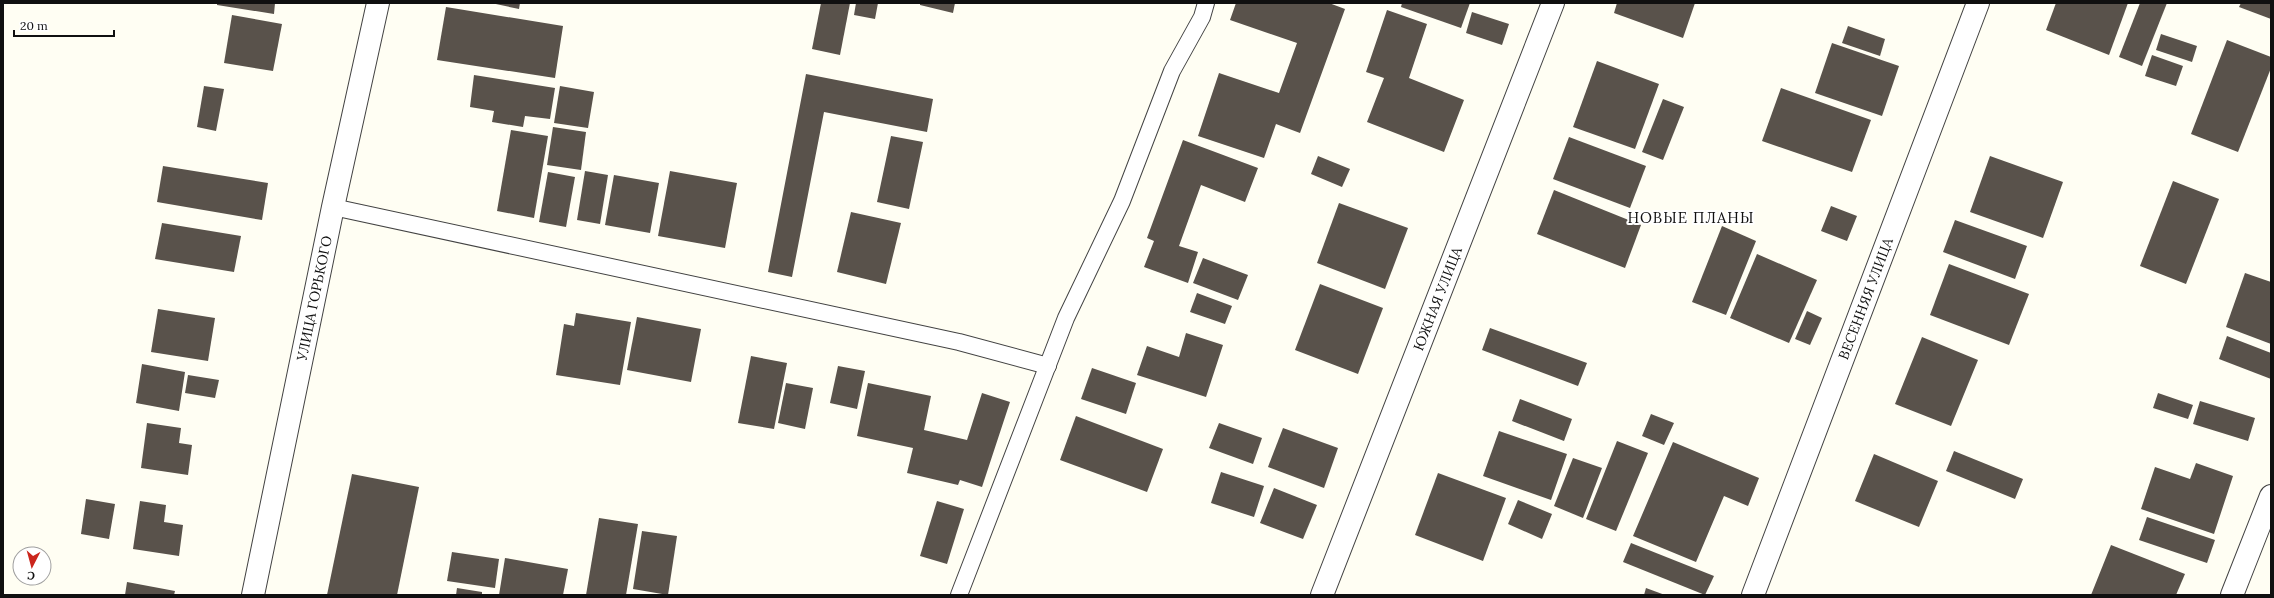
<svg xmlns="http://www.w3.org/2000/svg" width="2274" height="598" viewBox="0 0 2274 598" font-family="Lora,serif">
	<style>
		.building { fill: #59524b }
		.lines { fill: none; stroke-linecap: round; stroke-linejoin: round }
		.service-casing { stroke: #434343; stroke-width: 18 }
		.minor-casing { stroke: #434343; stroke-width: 24 }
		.tertiary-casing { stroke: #434343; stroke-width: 24 }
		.service { stroke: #fff; stroke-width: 16 }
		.minor { stroke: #fff; stroke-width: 22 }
		.tertiary { stroke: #fff; stroke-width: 22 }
		.labels { text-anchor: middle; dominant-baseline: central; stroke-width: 4; stroke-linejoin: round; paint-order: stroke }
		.street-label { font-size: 14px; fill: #101010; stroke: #fff }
		.neighbourhood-label { font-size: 15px; letter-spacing: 1px; fill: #101010; stroke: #fff }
	</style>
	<rect width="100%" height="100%" fill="#fffef3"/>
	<!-- building -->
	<g class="building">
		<path d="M217,3H275L274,14L217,5Z"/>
		<path d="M491,3H520L519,9Z"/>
		<path d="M821,3H850L840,55L812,49Z"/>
		<path d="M856,3H878L875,19L854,15Z"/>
		<path d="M920,3H955L953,13L920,5Z"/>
		<path d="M1236,3H1329L1345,9L1300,133L1276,124L1264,158L1198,136L1219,73L1279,93L1297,43L1230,20Z"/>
		<path d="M1402,3H1470L1461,28L1401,7Z"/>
		<path d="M1617,3H1695L1683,38L1614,13Z"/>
		<path d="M2056,3H2128L2109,55L2046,30Z"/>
		<path d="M2140,3H2167L2142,66L2119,57Z"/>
		<path d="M2241,3H2271V19L2239,7Z"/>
		<path d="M446,7L563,26L555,78L437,60Z"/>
		<path d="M1387,10L1427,24L1409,78L1464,100L1444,152L1367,122L1384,78L1366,72Z"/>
		<path d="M1472,12L1509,24L1502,45L1466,33Z"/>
		<path d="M232,15L282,24L273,71L224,63Z"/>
		<path d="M1848,26L1885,39L1880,56L1842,43Z"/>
		<path d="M2161,34L2197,46L2192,62L2156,50Z"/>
		<path d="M2227,40L2271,57V68L2238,152L2191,134Z"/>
		<path d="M1832,43L1899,66L1882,116L1815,93Z"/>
		<path d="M2152,55L2183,66L2176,86L2145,76Z"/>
		<path d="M1597,61L1659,84L1635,149L1573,127Z"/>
		<path d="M806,74L933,99L927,132L824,112L792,277L768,272Z"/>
		<path d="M474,75L555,88L550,119L525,116L523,127L492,122L494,111L470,107Z"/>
		<path d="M204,86L224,89L216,131L197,127Z"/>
		<path d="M560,86L594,92L588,128L554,123Z"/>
		<path d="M1781,88L1871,120L1852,172L1762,141Z"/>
		<path d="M1663,99L1684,107L1663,160L1642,152Z"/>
		<path d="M553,127L586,132L581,170L547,165Z"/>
		<path d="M511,130L548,136L534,218L497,211Z"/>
		<path d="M891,136L923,142L909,209L877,202Z"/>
		<path d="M1569,137L1646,166L1630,208L1553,179Z"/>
		<path d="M1183,140L1258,168L1245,202L1201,185L1179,246L1198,252L1188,283L1144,267L1154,241L1147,238Z"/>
		<path d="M1318,156L1350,169L1342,187L1311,174Z"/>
		<path d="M1990,156L2063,182L2043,238L1970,212Z"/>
		<path d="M163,166L268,183L262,220L157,202Z"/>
		<path d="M585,171L608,175L600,224L577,220Z"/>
		<path d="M670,171L737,183L725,248L658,236Z"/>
		<path d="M548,172L575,177L566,227L539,222Z"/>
		<path d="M614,175L659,183L650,233L605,225Z"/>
		<path d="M2173,181L2219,199L2186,284L2140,266Z"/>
		<path d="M1554,190L1641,225L1625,268L1537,234Z"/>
		<path d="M1339,203L1408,228L1385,289L1317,263Z"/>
		<path d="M1831,206L1857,216L1847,241L1821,231Z"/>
		<path d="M851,212L901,223L886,284L837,272Z"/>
		<path d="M1955,220L2027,246L2015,279L1943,252Z"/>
		<path d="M162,223L241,236L234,272L155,259Z"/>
		<path d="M1722,226L1756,241L1726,315L1692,302Z"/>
		<path d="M1757,254L1817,280L1789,343L1730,318Z"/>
		<path d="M1203,258L1248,275L1238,300L1193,283Z"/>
		<path d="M1949,264L2029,294L2009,345L1930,315Z"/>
		<path d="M2245,273L2271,282V344L2226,327Z"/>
		<path d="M1320,284L1383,308L1358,374L1295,350Z"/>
		<path d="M1197,293L1232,306L1225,324L1190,312Z"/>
		<path d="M158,309L215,318L208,361L151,352Z"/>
		<path d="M1807,311L1822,318L1810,345L1795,339Z"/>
		<path d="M576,313L631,322L620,385L556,375L564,324L574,326Z"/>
		<path d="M637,317L701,329L691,382L627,370Z"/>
		<path d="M1490,328L1587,363L1578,386L1482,350Z"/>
		<path d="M1186,333L1223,345L1206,397L1137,375L1147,346L1179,357Z"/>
		<path d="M2227,336L2271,353V379L2219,359Z"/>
		<path d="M1922,337L1978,360L1951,426L1895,404Z"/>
		<path d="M751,356L787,363L774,429L738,423Z"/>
		<path d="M142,364L185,372L179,411L136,403Z"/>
		<path d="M838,366L865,371L857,409L830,403Z"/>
		<path d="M1092,368L1136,383L1126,414L1081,399Z"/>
		<path d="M188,375L219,380L215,398L185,393Z"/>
		<path d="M786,383L813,388L805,429L778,423Z"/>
		<path d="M868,383L931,396L924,430L967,440L982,393L1010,402L982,487L960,480L958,485L907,473L913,448L857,436Z"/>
		<path d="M2158,393L2193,405L2188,419L2153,408Z"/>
		<path d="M1520,399L1572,419L1564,441L1512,421Z"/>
		<path d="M2200,401L2255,418L2248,441L2193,424Z"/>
		<path d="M1651,414L1674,423L1664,445L1642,436Z"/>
		<path d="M1076,416L1163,449L1147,492L1060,460Z"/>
		<path d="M147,423L181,428L179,443L192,445L188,475L141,468Z"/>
		<path d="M1219,423L1262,438L1253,464L1209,448Z"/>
		<path d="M1283,428L1338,448L1324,488L1268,467Z"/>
		<path d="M1499,431L1567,454L1551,500L1483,476Z"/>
		<path d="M1617,441L1648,453L1616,531L1586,519Z"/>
		<path d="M1673,442L1759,478L1748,506L1724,496L1696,562L1633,536Z"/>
		<path d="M1954,451L2023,479L2015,499L1946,471Z"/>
		<path d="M1874,454L1938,481L1919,527L1855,501Z"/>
		<path d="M1573,458L1602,468L1583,518L1554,506Z"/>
		<path d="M2196,463L2233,476L2214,534L2141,509L2155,467L2190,479Z"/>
		<path d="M1221,472L1264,486L1254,517L1211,503Z"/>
		<path d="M1438,473L1506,498L1483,561L1415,535Z"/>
		<path d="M352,474L419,487L397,595H327Z"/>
		<path d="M1274,488L1317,505L1303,539L1260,523Z"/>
		<path d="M86,499L115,504L109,539L81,534Z"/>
		<path d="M1518,500L1552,514L1542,539L1508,524Z"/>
		<path d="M140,501L166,505L164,522L183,525L179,556L133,549Z"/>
		<path d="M937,501L964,509L947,564L920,556Z"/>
		<path d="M2147,517L2215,540L2207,563L2139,540Z"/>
		<path d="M599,518L638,524L626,595H586Z"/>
		<path d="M642,531L677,536L668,595L633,589Z"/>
		<path d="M1631,543L1714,576L1705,595L1623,562Z"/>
		<path d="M2111,545L2185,574L2176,595H2091Z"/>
		<path d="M452,552L499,559L495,588L447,581Z"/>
		<path d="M505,558L568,569L563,595H499Z"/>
		<path d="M127,582L175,591L174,595H125Z"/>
		<path d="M457,588L482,592V595H456Z"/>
		<path d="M1646,588L1665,595H1644Z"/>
	</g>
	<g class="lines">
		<!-- service casing -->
		<g class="service-casing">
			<g id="service">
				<path d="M333,207L959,342L1048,366"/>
				<path d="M959,595L1066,318L1122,201L1172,71L1202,17L1206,3"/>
			</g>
		</g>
		<!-- minor casing -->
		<g class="minor-casing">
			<g id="minor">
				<path id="s1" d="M1322,595L1553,3"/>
				<path id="s2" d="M1753,595L1978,3"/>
				<path d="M2232,595L2271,496"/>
			</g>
		</g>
		<!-- tertiary casing -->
		<g class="tertiary-casing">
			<g id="tertiary">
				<path id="s3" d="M253,595L333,207L378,3"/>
			</g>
		</g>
		<!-- service -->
		<use href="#service" class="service"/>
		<!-- minor -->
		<use href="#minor" class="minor"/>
		<!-- tertiary -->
		<use href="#tertiary" class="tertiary"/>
	</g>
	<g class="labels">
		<!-- street labels -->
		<g class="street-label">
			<text stroke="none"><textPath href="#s3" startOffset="303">УЛИЦА ГОРЬКОГО</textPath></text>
			<text stroke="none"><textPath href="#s1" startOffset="318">ЮЖНАЯ УЛИЦА</textPath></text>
			<text stroke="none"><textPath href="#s2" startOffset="317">ВЕСЕННЯЯ УЛИЦА</textPath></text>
		</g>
		<!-- neighbourhood labels -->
		<g class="neighbourhood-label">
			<text x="1691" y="217">НОВЫЕ ПЛАНЫ</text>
		</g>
	</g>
	<!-- border -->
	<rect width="2274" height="598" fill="none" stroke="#101010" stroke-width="8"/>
	<!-- north arrow -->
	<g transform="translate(32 566) rotate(186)"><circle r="19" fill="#ffffff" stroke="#9f9f9f"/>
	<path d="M0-3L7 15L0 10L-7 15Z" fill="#cb261d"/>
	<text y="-6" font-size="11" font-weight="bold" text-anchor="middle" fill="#101010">С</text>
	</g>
	<!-- scale -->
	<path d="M14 30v6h100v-6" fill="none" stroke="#101010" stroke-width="2"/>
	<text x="20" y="30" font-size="12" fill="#101010" stroke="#ffffff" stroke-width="3" paint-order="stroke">20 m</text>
</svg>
